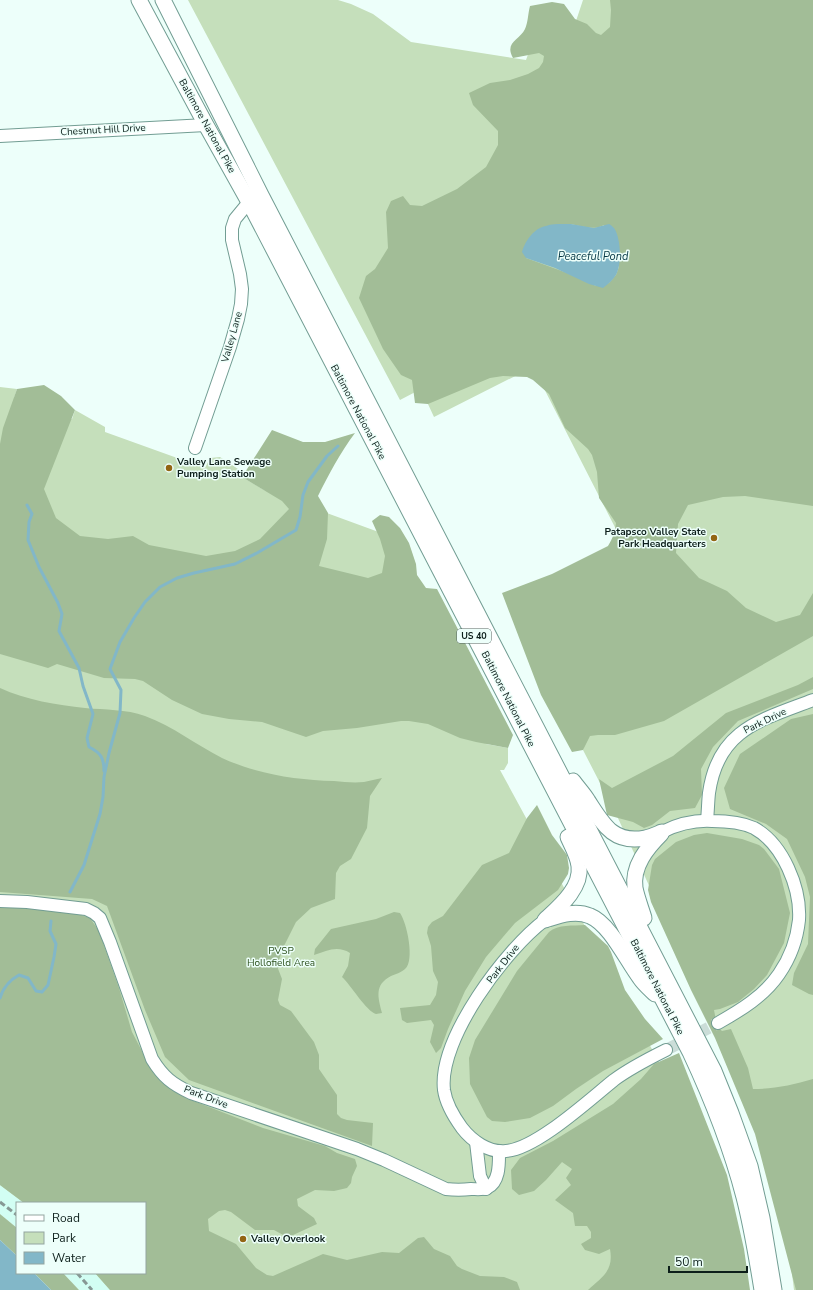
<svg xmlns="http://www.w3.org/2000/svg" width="813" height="1290" viewBox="0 0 813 1290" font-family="'Nunito Sans',sans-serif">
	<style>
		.built { fill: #d2fef3 }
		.green { fill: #c5dfbb }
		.forest { fill: #a2bd97; fill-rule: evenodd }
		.water { fill: #82b7c8 }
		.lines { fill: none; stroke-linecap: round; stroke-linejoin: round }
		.stream { stroke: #82b7c8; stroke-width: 3 }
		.minor-tunnel { stroke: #cbddd8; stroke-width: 12; stroke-dasharray: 12 6; stroke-linecap: butt }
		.minor-casing { stroke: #729d93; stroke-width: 14 }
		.major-casing { stroke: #729d93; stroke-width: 17 }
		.minor { stroke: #fff; stroke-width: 12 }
		.major { stroke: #fff; stroke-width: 15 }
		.rail { stroke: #869894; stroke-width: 3; stroke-dasharray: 6 3; stroke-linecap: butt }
		.poi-dot { fill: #936513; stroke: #edfffa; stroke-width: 1.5 }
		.labels { text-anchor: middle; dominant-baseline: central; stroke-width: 3; stroke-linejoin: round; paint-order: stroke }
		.shield { fill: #edfffa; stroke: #50625d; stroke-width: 1 }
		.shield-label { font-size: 9px; font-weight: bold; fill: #0c1e1a }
		.street-label { font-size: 10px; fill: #0c1e1a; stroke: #edfffa }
		.poi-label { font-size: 10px; font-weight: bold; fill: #0c1e1a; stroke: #edfffa; text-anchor: start }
		.park-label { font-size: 10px; fill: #2c501c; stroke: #edfffa }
		.water-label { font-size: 11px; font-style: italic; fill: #053845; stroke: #edfffa }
	</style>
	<rect width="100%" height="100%" fill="#edfffa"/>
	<!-- built -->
	<g class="built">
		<path d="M0,1185L24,1203H17V1228L0,1214Z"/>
		<path d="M63,1273H95L110,1290H79Z"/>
	</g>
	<!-- green -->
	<g class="green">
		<path d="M188,0H338L351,4L373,14L411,42L526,60L542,16L575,24L583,0H813V1290H794L790,1257L750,1112L675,942L617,816L583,750L622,541L533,367L434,417L421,389L400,400Z"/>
		<path d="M0,387L17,389L14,398L72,419L75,410L105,427V432L205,468L210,458L220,457L238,469L242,477L264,490L395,538L486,744L508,748V763L504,770H500L672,1086L732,1290H110L95,1273H145V1203H24L0,1185Z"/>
	</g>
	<!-- forest -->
	<g class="forest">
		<path d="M610,0H813V506L745,496L723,497L688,505L678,524L676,553L699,578L727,591L746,608L776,622L800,615L813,593V636L664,721L615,735H598L590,736L583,750L572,752L541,695L502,593L552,574L608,546C613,538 615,532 616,523L599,498L597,472L592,455L588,449L565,428L549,394L533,380L527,377L503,376L490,378L428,404L415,403L412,380L401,375L383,349L359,298L366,276L375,269L388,248L386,212L391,201L403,196L410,205L422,206L457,189L486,167L498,145V131L473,105L469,93L490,83L510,80L528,74L539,68L543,62L544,56L539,53L513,58C504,42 520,40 525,29C528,23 528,13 530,6L552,2L564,4L575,19L587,24L596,33L601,35L610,27L611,10ZM571,224C582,226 594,231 604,225L619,267L616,275L609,283L596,286L570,274L526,258Z"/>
		<path d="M44,385L61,396L75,410L44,489L56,518L80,536L108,539L133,536L149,545L206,556L235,551L260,539L289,509L282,501L242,477L272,430L303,442H325L355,433C340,453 329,474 318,496L328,513L327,539L319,566L368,578L382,573L385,556L380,539L372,521L380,515L389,517L400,528L409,543L416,564L417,575L426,588L437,589L513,735L508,748L476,742L460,738L428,724L409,721H401L357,728L323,731L306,737L262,722L229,719L202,714L172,700L143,681L135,679L104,678L57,664L48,668L0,654V444L3,428L17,389Z"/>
		<path d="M813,677V689L738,721L713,747L701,769L702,795L695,808L670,811L652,825L644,828L633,822L607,815L599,779L612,788L673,756L726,713L798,685Z"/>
		<path d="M0,688C26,700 57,705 85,708C105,710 126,709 145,716C173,726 196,745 222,758C257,774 296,780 334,781C344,782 354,783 364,782C370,781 376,779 382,778L370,796L367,828L351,859L340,866L336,873L335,899L311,908L296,922L283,948L277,966L282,979L278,1000L280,1005L291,1011L314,1042L319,1055V1069L337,1095V1114L341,1118L347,1120L373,1123L372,1146L189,1080L165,1057L145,1010L107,906L92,899L0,892Z"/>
		<path d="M813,714V995L809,994L792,985L794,973L808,944L810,897L805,877L787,839L766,824L730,809L724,788L740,754L791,719Z"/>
		<path d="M537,805L552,835L567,855L569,868L568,874L558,890L515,923L486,957L465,991L448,1029L441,1048L436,1053L430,1042L434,1025L431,1020L407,1023L402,1020L400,1008L430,1005L436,995L438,982L433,971L431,946L427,933L428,927L432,922L443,916L482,865L509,853L527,818Z"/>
		<path d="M707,833L742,839L759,845L764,849L779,869L790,913L784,943L767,975L754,989L738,1002L720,1009L714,1010L717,1026L722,1031L731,1029L748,1068L753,1089C774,1089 793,1085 813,1079V1290H796L755,1134L715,1038L691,990L651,902L648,890L652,865L655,859L676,842L694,835Z"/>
		<path d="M0,906L75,913L90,918L99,931L119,988L132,1032L154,1074L186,1098L263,1128L325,1146L337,1153L355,1159L357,1166L352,1177L351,1183L347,1188L334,1191L315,1190L297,1199L298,1206L314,1218L317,1224L291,1236H285L274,1230H255L231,1212L225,1210L219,1211L208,1219L209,1231L236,1244L256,1268L267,1275L273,1276L323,1254L347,1260L382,1252L399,1253L418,1238L424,1237L434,1249L450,1256L457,1266L462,1269L480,1276L504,1277L517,1282L520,1290H110L95,1273H145V1203H24L0,1185Z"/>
		<path d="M394,912L400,913C407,923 415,961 405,969C402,972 396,974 391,976C374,985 378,997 382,1013C380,1013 378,1014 376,1014C367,1012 350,984 342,977L348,966L350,953C337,945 327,951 314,955L315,949L331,929L376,919Z"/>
		<path d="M585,925L608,946L611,952L625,990L645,1019L663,1039L603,1071L576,1089L553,1106L530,1118L505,1122L492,1121L487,1117L470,1084L469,1058L475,1040L517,971L549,932C558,924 573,926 585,925Z"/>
		<path d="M679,1053L727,1175L744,1249L750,1290H588C602,1277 614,1271 610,1249L599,1254L585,1250L581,1244L591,1238V1232L587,1226H575L573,1213L555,1200L571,1185L566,1178L572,1169L562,1162L546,1180L534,1191L519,1195L512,1189L511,1170L520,1158L553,1141L613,1104L641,1079L654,1064Z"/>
		<path d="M0,1214L17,1228V1256L0,1240Z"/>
		<path d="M34,1273H63L79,1290H51Z"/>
	</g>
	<!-- water -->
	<g class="water">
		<path d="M563,224H571L594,228L609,224C610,224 614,228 614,228C621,238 622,264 616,275C613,280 608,284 603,288L589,284L555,268L526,258L522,252C525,241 534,228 546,226C551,224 557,224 563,224Z"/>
		<path d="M0,1240L17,1256V1273H34L51,1290H0Z"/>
	</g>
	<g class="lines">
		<!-- stream -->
		<g class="stream">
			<path d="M27,505L32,514L29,522L28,540L39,567L58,603L62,614L59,631L79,668L83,686L93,714L87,738L89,747C101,753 104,758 104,771"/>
			<path d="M70,892L84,865L100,814L103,797L104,777L109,753L120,713L121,690L110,669L120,642L134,618L145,602L160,587L177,578L194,573L235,564L257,553L296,530L300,517L303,495L308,482L327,456L338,446"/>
			<path d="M0,998C3,988 10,980 19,975L28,978L36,991L42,992L48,985L54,957L56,944L50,931L51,921"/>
		</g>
		<!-- minor-tunnel -->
		<path class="minor-tunnel" d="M666,1050L718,1023"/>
		<!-- minor casing -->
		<g class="minor-casing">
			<g id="minor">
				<path d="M0,136L206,125"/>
				<path d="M195,448L230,347L238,319L241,304L242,289L240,274L232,240V228L235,219L249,202"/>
				<path d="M707,820C708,811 708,802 709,793C718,729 761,720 813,700"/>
				<path d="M662,832C678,824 694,820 712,821C726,821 741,822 754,828C783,844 801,888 799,920C797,939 790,958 779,974C764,996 741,1010 718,1023"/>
				<path d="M0,901L27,902L86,909L94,913L100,918L110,942L152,1059C163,1077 172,1084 191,1093L357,1149L384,1160L446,1189C455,1190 462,1190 471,1189C476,1189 482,1190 487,1188C500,1182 499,1163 499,1151"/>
				<path d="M545,920C506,949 438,1039 444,1090C446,1104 454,1117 462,1128C472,1141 489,1153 506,1151C536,1149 589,1100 614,1080C630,1068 648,1059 666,1050"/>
				<path d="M476,1142L480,1176L486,1189"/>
			</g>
		</g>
		<!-- major casing -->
		<g class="major-casing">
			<g id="major">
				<path d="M139,0L206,125L249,202L690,1052C712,1099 731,1147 744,1197C752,1228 757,1259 762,1290"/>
				<path d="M163,0L261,195L714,1071L731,1113L750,1166L762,1218L774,1290"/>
				<path d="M573,781C578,788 584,794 588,801C603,824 613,844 645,838C651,837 657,834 662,832"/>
				<path d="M644,918C641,908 637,898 635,888C632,866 647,848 661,834"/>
				<path d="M548,919C561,915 576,910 590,916C610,924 627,961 640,978C644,984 650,989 655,994"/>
				<path d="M545,920C559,907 582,888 579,866C578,856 572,846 568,837"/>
			</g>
		</g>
		<!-- minor -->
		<use href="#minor" class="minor"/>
		<!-- major -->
		<use href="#major" class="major"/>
		<!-- rail -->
		<g class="rail">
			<path d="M0,1202L17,1215"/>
			<path d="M77,1273L92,1290"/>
		</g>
	</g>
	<!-- markers -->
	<g class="poi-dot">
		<circle cx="169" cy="468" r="4"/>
		<circle cx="714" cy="538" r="4"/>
		<circle cx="243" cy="1239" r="4"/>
	</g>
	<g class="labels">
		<!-- shield labels -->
		<rect class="shield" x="457" y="629" width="34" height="14" rx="3"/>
		<g class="shield-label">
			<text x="474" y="636">US 40</text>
		</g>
		<!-- street labels -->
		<g class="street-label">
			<text transform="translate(207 126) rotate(61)">Baltimore National Pike</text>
			<text transform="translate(103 130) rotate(-3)">Chestnut Hill Drive</text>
			<text transform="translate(232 337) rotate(-74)">Valley Lane</text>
			<text transform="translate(358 412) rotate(62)">Baltimore National Pike</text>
			<text transform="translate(508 699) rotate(63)">Baltimore National Pike</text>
			<text transform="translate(765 721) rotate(-26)">Park Drive</text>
			<text transform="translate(503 964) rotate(-52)">Park Drive</text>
			<text transform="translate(657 987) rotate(63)">Baltimore National Pike</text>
			<text transform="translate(206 1097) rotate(21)">Park Drive</text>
		</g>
		<!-- poi labels -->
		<g class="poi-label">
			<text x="177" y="462">Valley Lane Sewage<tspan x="177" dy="12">Pumping Station</tspan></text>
			<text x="706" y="532" text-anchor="end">Patapsco Valley State<tspan x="706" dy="12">Park Headquarters</tspan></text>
			<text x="251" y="1239">Valley Overlook</text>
		</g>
		<!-- park labels -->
		<g class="park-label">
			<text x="281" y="951">PVSP<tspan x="281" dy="12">Hollofield Area</tspan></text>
		</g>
		<!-- water labels -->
		<g class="water-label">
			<text x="593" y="256">Peaceful Pond</text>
		</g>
	</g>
	<!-- legend -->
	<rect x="16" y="1202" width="130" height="72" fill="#edfffa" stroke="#93a5a0"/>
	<rect x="24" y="1215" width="20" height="6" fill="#ffffff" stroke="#93a5a0"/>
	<text x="52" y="1222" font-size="12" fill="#0c1e1a">Road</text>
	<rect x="24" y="1232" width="20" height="12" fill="#c5dfbb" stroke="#93a5a0"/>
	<text x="52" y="1242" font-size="12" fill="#0c1e1a">Park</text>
	<rect x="24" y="1252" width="20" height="12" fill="#82b7c8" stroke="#93a5a0"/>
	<text x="52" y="1262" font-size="12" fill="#0c1e1a">Water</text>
	<!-- scale -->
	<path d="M669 1266v6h78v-6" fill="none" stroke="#0c1e1a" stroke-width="2"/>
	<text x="675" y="1266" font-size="12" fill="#0c1e1a" stroke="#edfffa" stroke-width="3" paint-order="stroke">50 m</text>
</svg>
